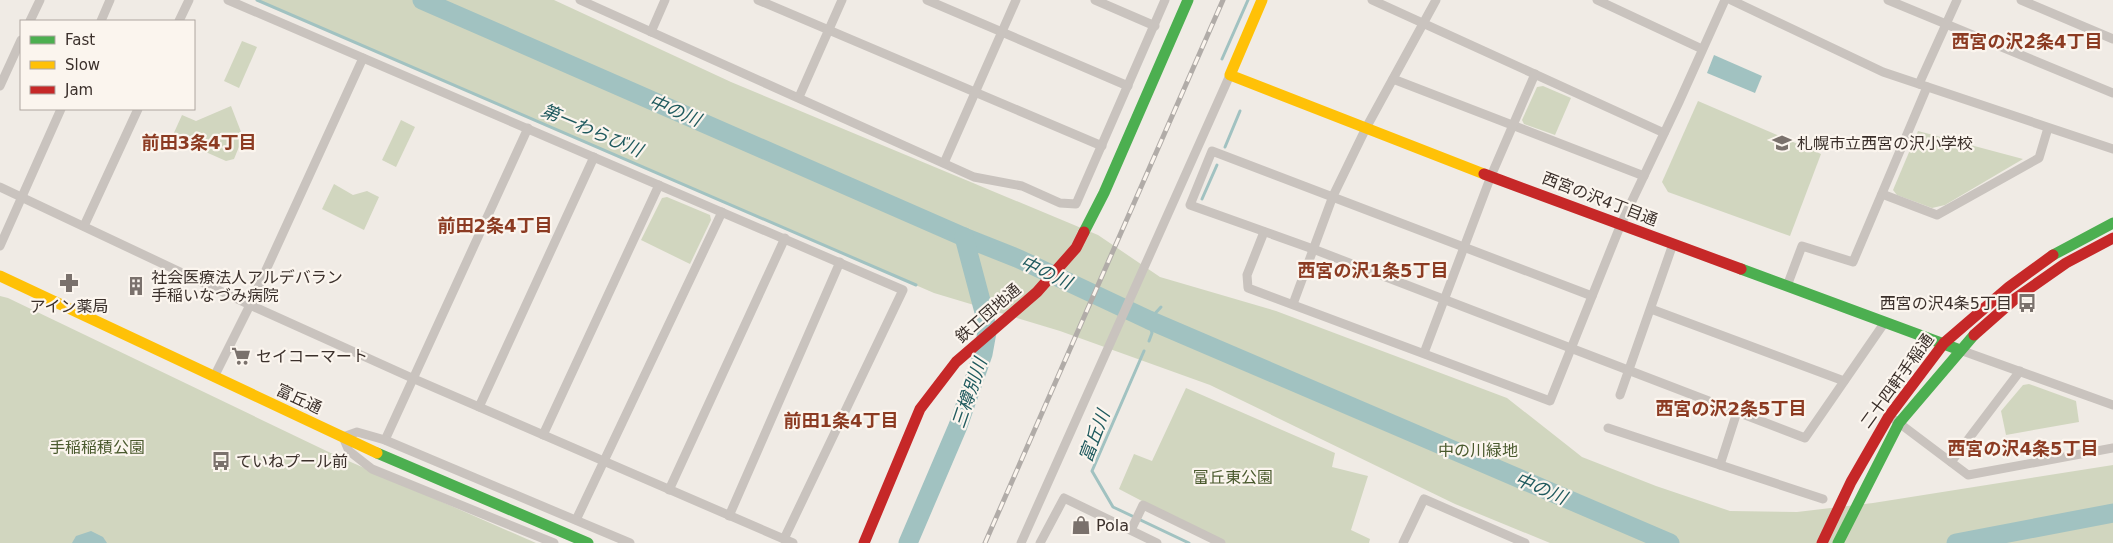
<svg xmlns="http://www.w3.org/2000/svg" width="2113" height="543" viewBox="0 0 2113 543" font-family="'DejaVu Sans','Noto Sans JP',sans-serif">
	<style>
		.green { fill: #d1d6bf }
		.water { fill: #a1c2c1 }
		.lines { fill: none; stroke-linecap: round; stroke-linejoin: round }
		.stream { stroke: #a1c2c1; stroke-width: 3 }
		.river { stroke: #a1c2c1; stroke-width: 19 }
		.street { stroke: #c9c3be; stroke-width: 9 }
		.fast { stroke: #4caf50; stroke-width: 11 }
		.slow { stroke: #ffc107; stroke-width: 11 }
		.jam { stroke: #c62828; stroke-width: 11 }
		.rail-casing { stroke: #b1aca8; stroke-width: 5 }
		.rail { stroke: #fbf5ee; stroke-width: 3; stroke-dasharray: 9; stroke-linecap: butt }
		.labels { text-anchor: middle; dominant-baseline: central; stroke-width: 4.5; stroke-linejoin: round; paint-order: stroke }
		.poi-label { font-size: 16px; fill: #3b302b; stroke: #fbf5ee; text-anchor: start }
		.street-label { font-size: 16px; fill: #3b302b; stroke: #fbf5ee }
		.park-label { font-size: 16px; fill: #4a5a2e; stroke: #fbf5ee }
		.neighbourhood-label { font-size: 18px; font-weight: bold; fill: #8c3b22; stroke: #fbf5ee }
		.water-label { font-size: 18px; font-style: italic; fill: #1f5a5e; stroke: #fbf5ee }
	</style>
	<rect width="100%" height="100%" fill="#f0ebe5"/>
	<!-- green -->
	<g class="green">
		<path d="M258,0H554L731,82L1098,235L1160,277L1276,311L1507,398L1582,457L1656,486L1730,511L1797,512L1873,503L2113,465V543H1550L1455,504L1210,385L1060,331L934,293Z"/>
		<path d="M242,41L257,47L239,88L224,81Z"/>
		<path d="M1543,86L1571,98L1555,135L1524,124L1522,120L1537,87Z"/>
		<path d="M1698,101L1821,154L1790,236L1668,192L1662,182Z"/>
		<path d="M231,106L243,137L234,159L226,161L172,137L182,115L196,121Z"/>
		<path d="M401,120L415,127L396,167L382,160Z"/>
		<path d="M1918,131L2023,159L1945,205L1932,208L1897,195L1893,190Z"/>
		<path d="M334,184L353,195L367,191L379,197L364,230L322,209Z"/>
		<path d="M667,197L710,215L711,220L690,264L641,240L662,198Z"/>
		<path d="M0,296L8,298L337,456L536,543H0Z"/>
		<path d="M2029,384L2076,401L2079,422L2006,435L2001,411L2023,385Z"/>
		<path d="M1186,388L1335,453L1332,467L1368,476L1351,530L1370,539L1369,543H1222L1119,489L1134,454L1152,461Z"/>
	</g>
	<!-- water -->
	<g class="water">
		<path d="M1714,55L1762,76L1755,93L1707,73Z"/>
		<path d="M91,531L103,537L107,543H72L76,536Z"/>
	</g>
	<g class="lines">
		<!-- stream -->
		<g class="stream">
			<path d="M257,0L916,285"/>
			<path d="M1222,59L1248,0"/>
			<path d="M1225,147L1240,111"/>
			<path d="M1202,199L1217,165"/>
			<path d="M1149,341L1152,333L1149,320L1161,307"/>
			<path d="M1144,351L1092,471L1113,507L1189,543"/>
		</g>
		<!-- river -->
		<g class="river">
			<path d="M422,0L964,237L1019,259L1149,320L1670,543"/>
			<path d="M908,543L958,426L983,354L987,332L984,312L964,237"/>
			<path d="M1956,543L2113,513"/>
		</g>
		<!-- street -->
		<g class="street">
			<path d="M228,0L903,290L784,539"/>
			<path d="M580,0L974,177L1022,186L1060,203L1076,204L1165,0"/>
			<path d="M758,0L1102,146"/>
			<path d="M927,0L1128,86"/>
			<path d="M1095,0L1155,26"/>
			<path d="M1372,0L1664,133"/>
			<path d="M1597,0L1702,49"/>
			<path d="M1731,0L1883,72L2113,149"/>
			<path d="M1888,0L2113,93"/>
			<path d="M2021,0L2113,39"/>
			<path d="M30,21L40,0"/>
			<path d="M101,21L110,0"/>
			<path d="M179,21L189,0"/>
			<path d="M651,32L665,0"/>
			<path d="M1393,79L1644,176"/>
			<path d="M1919,84L1957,0"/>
			<path d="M0,86L21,40"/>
			<path d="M799,97L842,0"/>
			<path d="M944,163L1016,0"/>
			<path d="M0,187L250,305L412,378L793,543"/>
			<path d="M1882,194L1937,215L2039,158L2048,128"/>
			<path d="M84,226L138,109"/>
			<path d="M1264,232L1247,275L1248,288L1550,401L1621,224L1679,102L1725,0"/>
			<path d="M0,246L61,109"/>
			<path d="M1787,286L1802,246L1853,262L1927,87"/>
			<path d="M1592,296L1212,151L1190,205L1313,249L1805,438L1885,322"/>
			<path d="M1293,304L1333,196L1366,128L1436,0"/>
			<path d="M1651,309L1844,381"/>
			<path d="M1960,350L2113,405"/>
			<path d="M1424,353L1491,176L1535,74"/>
			<path d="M214,377L250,305L363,58"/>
			<path d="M1620,395L1673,244"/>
			<path d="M479,407L594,157"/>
			<path d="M1895,420L1968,475L2113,448"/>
			<path d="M1608,428L1823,499"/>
			<path d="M543,435L659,185"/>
			<path d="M385,440L528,128"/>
			<path d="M1951,462L2020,371"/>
			<path d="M1720,465L1737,412"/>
			<path d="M669,490L785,238"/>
			<path d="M729,516L840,262"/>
			<path d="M576,520L722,212"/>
			<path d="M1131,530L1143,505L1221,543"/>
			<path d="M554,543L372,469L349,451L343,437L357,432L385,440L630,543"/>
			<path d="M1021,543L1230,75"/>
			<path d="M1040,543L1064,498L1157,543"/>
			<path d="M1403,543L1424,499L1525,543"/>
		</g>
		<!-- fast -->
		<g class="fast">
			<path d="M1084,232L1104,193L1188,0"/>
			<path d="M2053,255L2113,223"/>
			<path d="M1741,269L1960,350"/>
			<path d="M377,453L588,543"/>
			<path d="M1838,543L1899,423L1974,335"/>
		</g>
		<!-- slow -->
		<g class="slow">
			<path d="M1262,0L1230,75L1484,174"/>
			<path d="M0,276L377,453"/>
		</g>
		<!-- jam -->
		<g class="jam">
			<path d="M1484,174L1741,269"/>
			<path d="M1974,335L2016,298L2066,263L2113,238"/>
			<path d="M864,543L920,409L956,362L1037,292L1076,248L1084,232"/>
			<path d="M1822,543L1851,482L1889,416L1944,343L2009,287L2053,255"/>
		</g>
		<!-- rail casing -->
		<g class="rail-casing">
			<path id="rail" d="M985,543L1223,0"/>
		</g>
		<!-- rail -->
		<use href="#rail" class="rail"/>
	</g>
	<!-- icons -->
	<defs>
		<g id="school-bare" transform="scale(1.5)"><path d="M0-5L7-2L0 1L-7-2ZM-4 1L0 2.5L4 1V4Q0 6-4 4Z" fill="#7a716c" stroke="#fbf5ee" stroke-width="2.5" paint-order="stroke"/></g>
		<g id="pharmacy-bare" transform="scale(1.5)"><path d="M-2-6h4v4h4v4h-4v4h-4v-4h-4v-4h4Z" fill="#7a716c" stroke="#fbf5ee" stroke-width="2.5" paint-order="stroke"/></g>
		<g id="building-bare" transform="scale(1.5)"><path d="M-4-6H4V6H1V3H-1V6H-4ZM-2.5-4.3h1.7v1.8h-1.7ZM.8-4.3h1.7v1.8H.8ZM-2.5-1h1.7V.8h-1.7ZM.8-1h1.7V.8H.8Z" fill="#7a716c" stroke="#fbf5ee" stroke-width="2.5" paint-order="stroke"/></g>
		<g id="bus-bare" transform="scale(1.5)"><path d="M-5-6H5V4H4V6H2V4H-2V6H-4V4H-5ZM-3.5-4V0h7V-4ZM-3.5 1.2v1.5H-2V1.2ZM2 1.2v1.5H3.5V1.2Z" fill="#7a716c" stroke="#fbf5ee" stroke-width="2.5" paint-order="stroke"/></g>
		<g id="supermarket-bare" transform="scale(1.5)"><path d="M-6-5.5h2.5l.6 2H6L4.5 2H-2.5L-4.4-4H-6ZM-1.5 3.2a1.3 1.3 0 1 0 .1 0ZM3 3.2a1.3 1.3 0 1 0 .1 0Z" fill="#7a716c" stroke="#fbf5ee" stroke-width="2.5" paint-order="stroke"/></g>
		<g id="shop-bare" transform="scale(1.5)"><path d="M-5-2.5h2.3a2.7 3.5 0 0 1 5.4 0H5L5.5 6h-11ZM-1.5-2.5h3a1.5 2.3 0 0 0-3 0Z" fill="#7a716c" stroke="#fbf5ee" stroke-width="2.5" paint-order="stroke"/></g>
	</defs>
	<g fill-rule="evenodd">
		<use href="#school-bare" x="1782" y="143"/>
		<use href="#pharmacy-bare" x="69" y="283"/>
		<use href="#building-bare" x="136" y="286"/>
		<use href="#bus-bare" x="2027" y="303"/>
		<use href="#supermarket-bare" x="241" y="356"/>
		<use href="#bus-bare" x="221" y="461"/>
		<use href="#shop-bare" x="1081" y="525"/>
	</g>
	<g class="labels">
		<!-- poi labels -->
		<g class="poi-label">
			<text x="1797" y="143">札幌市立西宮の沢小学校</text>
			<text x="151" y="277">社会医療法人アルデバラン<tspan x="151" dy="18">手稲いなづみ病院</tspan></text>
			<text x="2012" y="303" text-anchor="end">西宮の沢4条5丁目</text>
			<text x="69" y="306" text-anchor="middle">アイン薬局</text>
			<text x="256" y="356">セイコーマート</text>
			<text x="236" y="461">ていねプール前</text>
			<text x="1096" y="525">Pola</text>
		</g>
		<!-- street labels -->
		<g class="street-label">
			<text transform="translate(1600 199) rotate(21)">西宮の沢4丁目通</text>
			<text transform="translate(988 313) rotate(-41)">鉄工団地通</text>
			<text transform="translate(1897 381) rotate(-54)">二十四軒手稲通</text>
			<text transform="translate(299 399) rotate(25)">富丘通</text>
		</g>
		<!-- park labels -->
		<g class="park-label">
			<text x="97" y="447">手稲稲積公園</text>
			<text x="1478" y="450">中の川緑地</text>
			<text x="1233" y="477">富丘東公園</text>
		</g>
		<!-- neighbourhood labels -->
		<g class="neighbourhood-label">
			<text x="2027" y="41">西宮の沢2条4丁目</text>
			<text x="199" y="142">前田3条4丁目</text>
			<text x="495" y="225">前田2条4丁目</text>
			<text x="1373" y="270">西宮の沢1条5丁目</text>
			<text x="1731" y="408">西宮の沢2条5丁目</text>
			<text x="841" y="420">前田1条4丁目</text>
			<text x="2023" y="448">西宮の沢4条5丁目</text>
		</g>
		<!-- water labels -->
		<g class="water-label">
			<text transform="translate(675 110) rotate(23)">中の川</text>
			<text transform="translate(592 130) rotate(23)">第一わらび川</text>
			<text transform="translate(1046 272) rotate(25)">中の川</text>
			<text transform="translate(969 393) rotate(-71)">三樽別川</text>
			<text transform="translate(1094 436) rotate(-69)">富丘川</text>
			<text transform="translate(1541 488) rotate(23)">中の川</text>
		</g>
	</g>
	<!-- legend -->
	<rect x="20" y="20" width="175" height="90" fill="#fbf5ee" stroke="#aea6a0"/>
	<rect x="30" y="36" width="25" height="8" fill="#4caf50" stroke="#aea6a0"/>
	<text x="65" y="45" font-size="15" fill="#3b302b">Fast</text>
	<rect x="30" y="61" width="25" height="8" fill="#ffc107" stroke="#aea6a0"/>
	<text x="65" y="70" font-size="15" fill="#3b302b">Slow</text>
	<rect x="30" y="86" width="25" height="8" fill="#c62828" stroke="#aea6a0"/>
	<text x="65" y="95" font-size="15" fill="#3b302b">Jam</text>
</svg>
